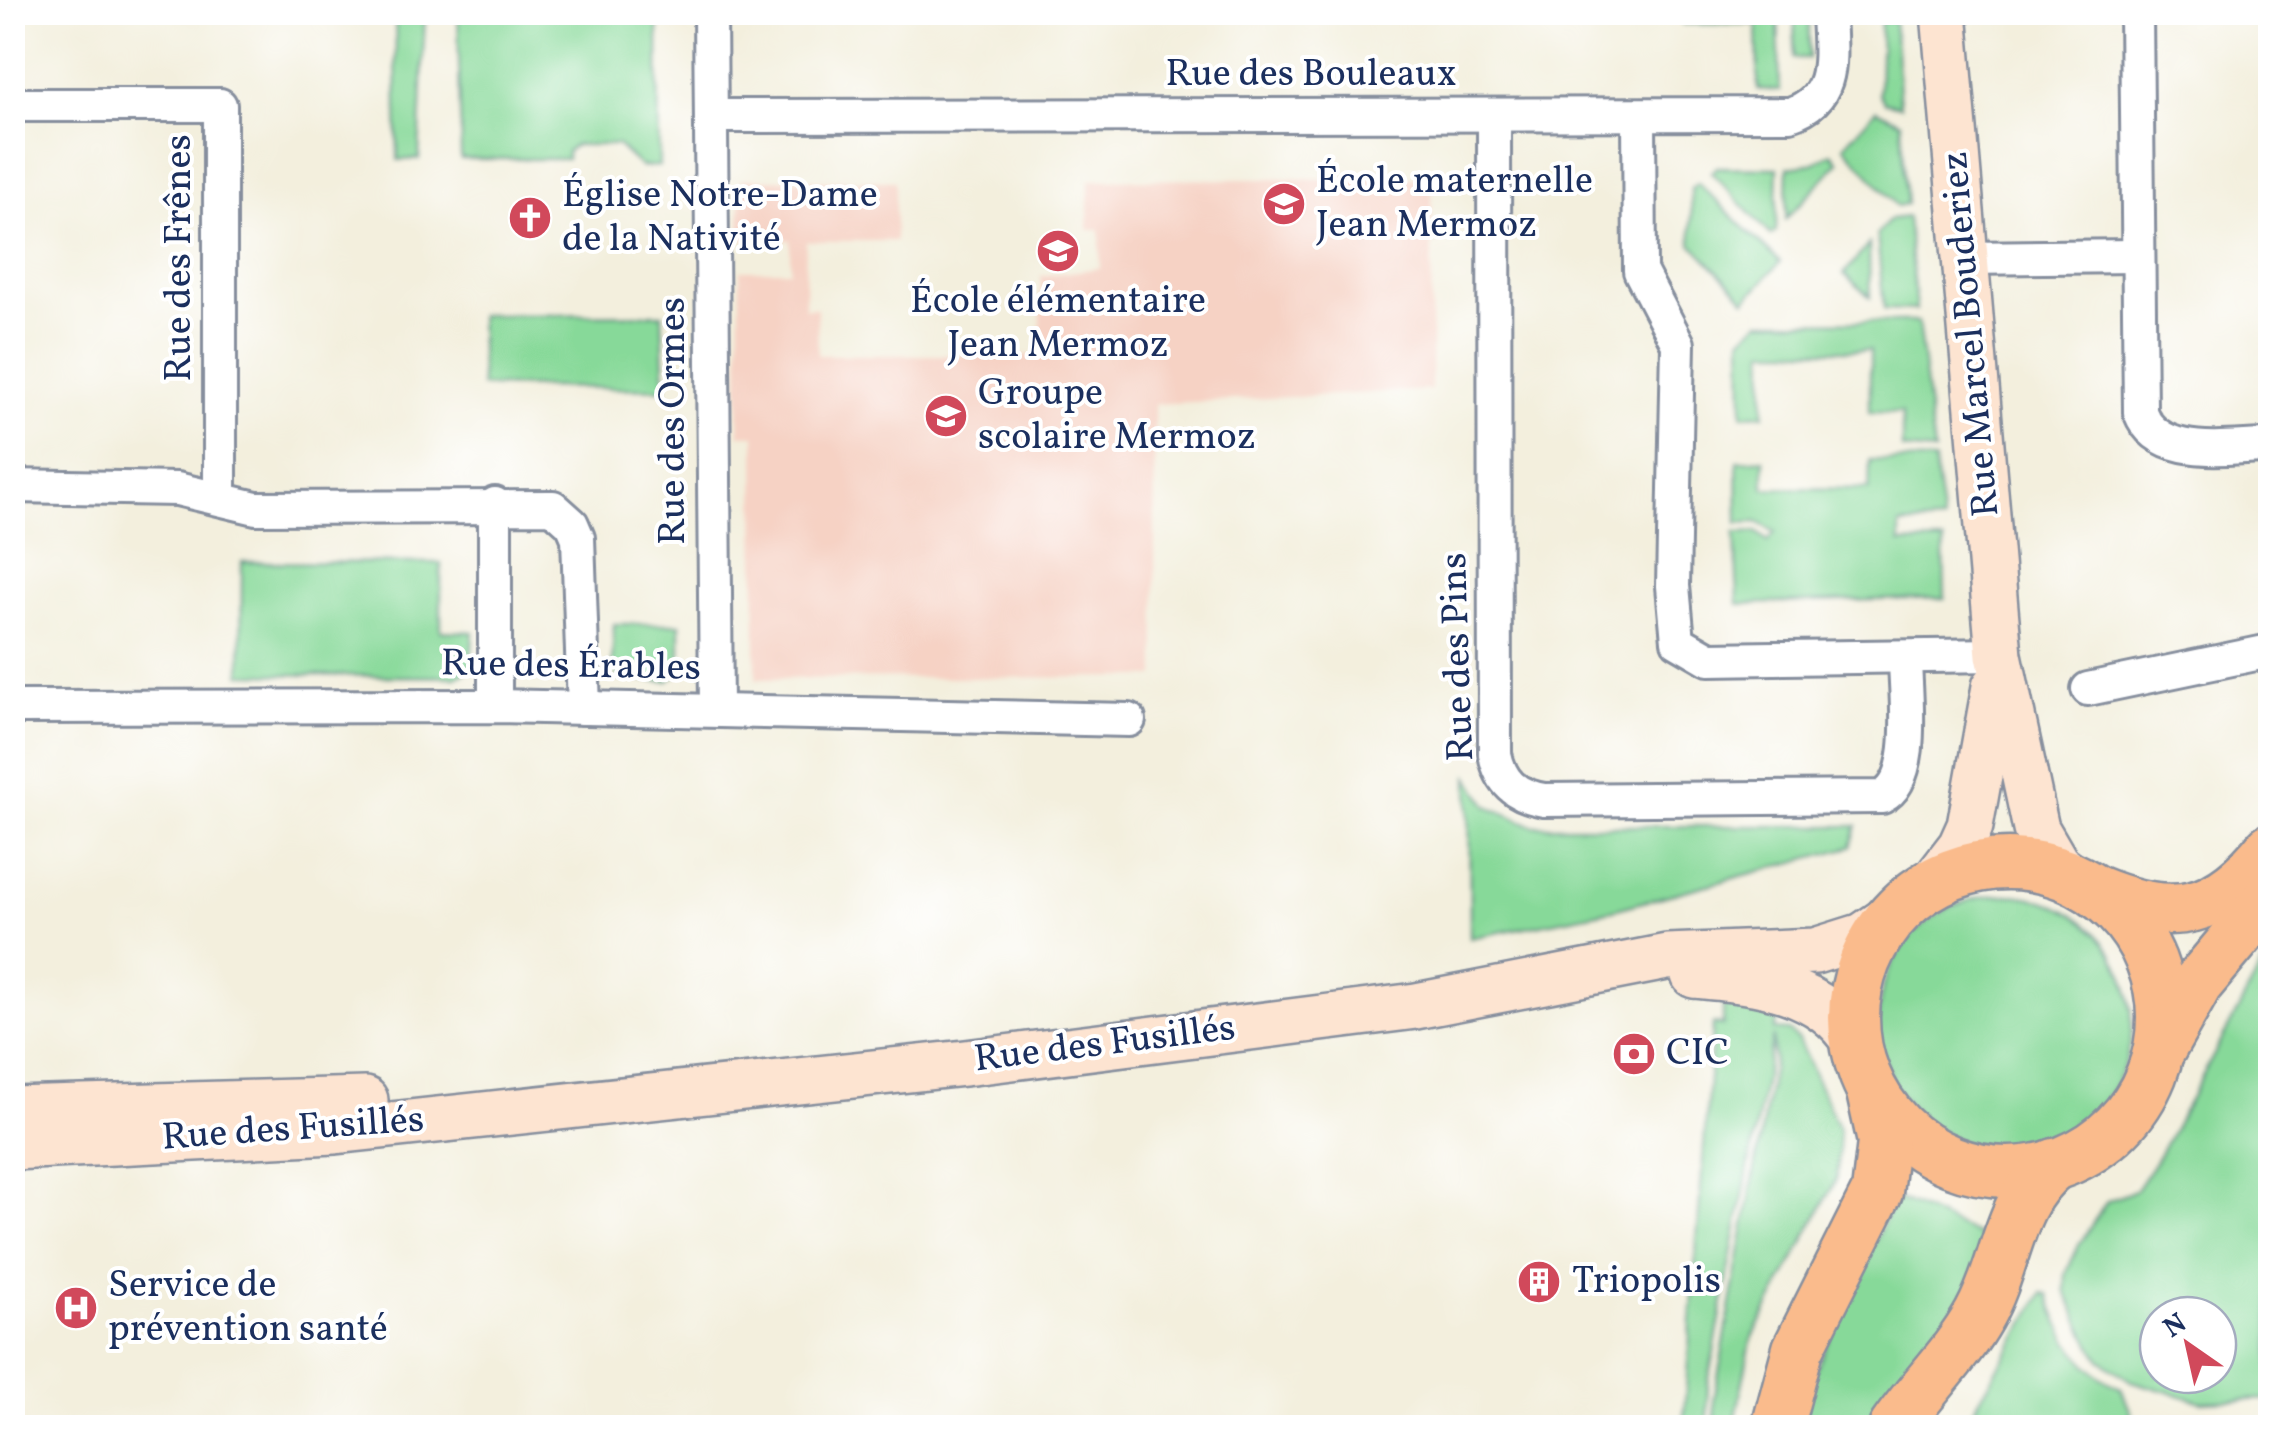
<svg xmlns="http://www.w3.org/2000/svg" width="2283" height="1440" viewBox="0 0 2283 1440" font-family="Vollkorn,serif">
	<style>
		.built { fill: #f6d2c4 }
		.green { fill: #87d999; stroke: #51847c; stroke-width: 2.5; fill-rule: evenodd }
		.lines { fill: none; stroke-linecap: round; stroke-linejoin: round }
		.minor-casing { stroke: #878f9e; stroke-width: 38 }
		.secondary-casing { stroke: #878f9e; stroke-width: 50 }
		.primary-casing { stroke: #878f9e; stroke-width: 55 }
		.minor { stroke: #fff; stroke-width: 32 }
		.secondary { stroke: #fde4d1; stroke-width: 45 }
		.primary { stroke: #fabb8c; stroke-width: 50 }
		.labels { text-anchor: middle; dominant-baseline: central; stroke-width: 8; stroke-linejoin: round; paint-order: stroke }
		.street-label { font-size: 38px; fill: #1b2f5e; stroke: #fff }
		.poi-label { font-size: 38px; fill: #1b2f5e; stroke: #fff; text-anchor: start }
	</style>
	<rect width="100%" height="100%" fill="#fff"/>
	<filter id="ink" filterUnits="userSpaceOnUse"><feTurbulence type="fractalNoise" baseFrequency=".01" numOctaves="2"/><feDisplacementMap in="SourceGraphic" scale="20" xChannelSelector="R" yChannelSelector="G"/><feConvolveMatrix kernelMatrix="1 2 1 2 8 2 1 2 1" color-interpolation-filters="sRGB"/></filter>
	<filter id="wash" filterUnits="userSpaceOnUse"><feTurbulence type="fractalNoise" baseFrequency=".0048" numOctaves="4" result="noise"/><feDisplacementMap in="SourceGraphic" scale="40" xChannelSelector="R" yChannelSelector="G"/><feGaussianBlur stdDeviation="2.25" result="paint"/><feColorMatrix in="noise" values="0 0 0 0 0 0 0 0 0 0 0 0 0 0 0 0 0 1.4 0 .05"/><feComposite in="paint" operator="in"/></filter>
	<g filter="url(#wash)">
		<rect width="100%" height="100%" fill="#f3efdd"/>
		<!-- built -->
		<path class="built" d="M1432,178L1431,390L1154,404L1156,677L756,679L755,435H739L740,270H790V240L740,239L741,179L895,181V241H806L805,308H817L818,355H1040L1041,276L1100,268V230H1088L1089,180Z"/>
		<!-- green -->
		<g class="green">
			<path d="M395,13H425L419,159L398,160Z"/>
			<path d="M458,13H658L659,166L641,167L617,145H575L567,151V159H461Z"/>
			<path d="M1682,13H1778L1780,91L1758,89L1757,24H1682Z"/>
			<path d="M1795,13H1809V58H1794Z"/>
			<path d="M1881,21H1894L1900,106L1884,102L1879,94Z"/>
			<path d="M1876,110L1901,122L1907,204L1897,206L1844,146Z"/>
			<path d="M1832,153L1839,162L1786,219L1788,167L1814,163Z"/>
			<path d="M1717,167L1778,168L1776,231L1771,235L1711,172Z"/>
			<path d="M1698,183L1780,262L1746,300L1692,244L1691,188Z"/>
			<path d="M1907,217L1916,310L1884,309L1877,235L1891,219Z"/>
			<path d="M1869,244L1870,297L1844,274Z"/>
			<path d="M662,314L665,389L481,386L479,315Z"/>
			<path d="M1760,321L1918,322L1934,452L1902,449V413L1870,412V350H1765L1764,414L1743,415L1742,338Z"/>
			<path d="M1764,459V488L1869,489L1870,460L1934,461L1943,522L1900,525V543L1944,542L1945,598L1738,604L1735,533L1757,532L1768,541L1775,532L1757,522L1738,523L1737,461Z"/>
			<path d="M242,562L441,563V631L473,632L471,669L456,677L241,674Z"/>
			<path d="M614,624H680V672L668,681L620,679L612,665Z"/>
			<path d="M1469,777L1488,806L1534,826H1857L1851,847L1613,910L1470,938Z"/>
			<circle cx="2005" cy="1022" r="127"/>
			<path d="M2270,951V1399L2202,1402L2131,1381L2101,1360L2091,1345L2065,1291L2066,1273L2080,1243L2107,1201L2136,1190L2159,1156ZM2158,1315H2218V1375H2158Z"/>
			<path d="M1723,1005L1781,1011L1774,1030L1789,1031L1798,1040L1839,1129L1837,1178L1751,1341L1734,1427H1715L1714,1400L1774,1060L1773,1036L1708,1384L1707,1427L1683,1428L1713,1024L1723,1025Z"/>
			<path d="M1895,1197L1981,1236C1987,1287 1911,1382 1883,1427L1789,1428Z"/>
			<path d="M2043,1293L2049,1295C2058,1332 2085,1374 2121,1388L2132,1415L2077,1427H1963Z"/>
		</g>
	</g>
	<g filter="url(#ink)">
		<g class="lines">
			<!-- minor casing -->
			<g class="minor-casing">
				<g id="minor">
					<path d="M710,12L716,710"/>
					<path d="M2136,12L2140,412C2159,461 2228,446 2270,446"/>
					<path d="M12,105H220V498"/>
					<path d="M1494,115L1495,754C1501,783 1515,795 1544,800L1882,797C1918,779 1905,694 1905,657"/>
					<path d="M711,116L1790,114C1839,98 1829,54 1828,12"/>
					<path d="M1639,116L1640,271L1678,344L1673,586L1678,641L1709,659L1999,655"/>
					<path d="M1966,258L2137,256"/>
					<path d="M12,486L177,489L256,508L553,507L572,524L578,538L584,708"/>
					<path d="M495,504V706"/>
					<path d="M2088,689L2270,651"/>
					<path d="M12,707L495,706L1129,720"/>
				</g>
			</g>
			<!-- secondary casing -->
			<g class="secondary-casing">
				<g id="secondary">
					<path d="M1944,12L1999,655L2036,829L2057,865L2077,880"/>
					<path d="M1930,886L1961,846L1970,826L1995,687"/>
					<path d="M1694,975C1756,981 1821,986 1856,1043"/>
					<path d="M12,1110L365,1100"/>
					<path d="M12,1147L335,1131L965,1063L1416,1006L1667,957L1815,951L1863,936L1894,915"/>
				</g>
			</g>
			<!-- primary casing -->
			<g class="primary-casing">
				<g id="primary">
					<circle cx="2008" cy="1018" r="154"/>
					<path d="M2098,892C2174,923 2219,913 2270,849"/>
					<path d="M2161,1048L2197,984L2270,897"/>
					<path d="M1777,1428L1798,1349L1877,1192L1883,1142L1872,1092"/>
					<path d="M1894,1428C1921,1389 1956,1356 1979,1315C2009,1261 2005,1205 2055,1164"/>
				</g>
			</g>
			<!-- minor -->
			<use href="#minor" class="minor"/>
			<!-- secondary -->
			<use href="#secondary" class="secondary"/>
			<!-- primary -->
			<use href="#primary" class="primary"/>
		</g>
	</g>
	<!-- icons -->
	<defs>
		<g id="school-disc" transform="scale(2.25)"><circle r="9.5" fill="#d1495b" stroke="#fff"/><path d="M0-5L7-2L0 1L-7-2ZM-4 1L0 2.5L4 1V4Q0 6-4 4Z" fill="#fff"/></g>
		<g id="church-disc" transform="scale(2.25)"><circle r="9.5" fill="#d1495b" stroke="#fff"/><path d="M-1.2-6h2.4v3.5h3.3v2.4h-3.3V6h-2.4V-.1h-3.3v-2.4h3.3Z" fill="#fff"/></g>
		<g id="bank-disc" transform="scale(2.25)"><circle r="9.5" fill="#d1495b" stroke="#fff"/><path d="M-6-4H6V4H-6ZM0-2.3a2.3 2.3 0 1 0 0 4.6a2.3 2.3 0 1 0 0-4.6Z" fill="#fff"/></g>
		<g id="building-disc" transform="scale(2.25)"><circle r="9.5" fill="#d1495b" stroke="#fff"/><path d="M-4-6H4V6H1V3H-1V6H-4ZM-2.5-4.3h1.7v1.8h-1.7ZM.8-4.3h1.7v1.8H.8ZM-2.5-1h1.7V.8h-1.7ZM.8-1h1.7V.8H.8Z" fill="#fff"/></g>
		<g id="hospital-disc" transform="scale(2.25)"><circle r="9.5" fill="#d1495b" stroke="#fff"/><path d="M-5-5h3v3.5h4V-5h3V5h-3V1.5h-4V5h-3Z" fill="#fff"/></g>
	</defs>
	<g fill-rule="evenodd">
		<use href="#school-disc" x="1284" y="204"/>
		<use href="#church-disc" x="530" y="218"/>
		<use href="#school-disc" x="1058" y="251"/>
		<use href="#school-disc" x="946" y="416"/>
		<use href="#bank-disc" x="1634" y="1054"/>
		<use href="#building-disc" x="1539" y="1282"/>
		<use href="#hospital-disc" x="76" y="1308"/>
	</g>
	<g class="labels">
		<!-- street labels -->
		<g class="street-label">
			<text x="1311" y="75">Rue des Bouleaux</text>
			<text transform="translate(180 258) rotate(-90)">Rue des Frênes</text>
			<text transform="translate(1972 334) rotate(-95)">Rue Marcel Bouderiez</text>
			<text transform="translate(674 421) rotate(-90)">Rue des Ormes</text>
			<text transform="translate(1459 657) rotate(-92)">Rue des Pins</text>
			<text transform="translate(571 667) rotate(1)">Rue des Érables</text>
			<text transform="translate(1105 1045) rotate(-7)">Rue des Fusillés</text>
			<text transform="translate(293 1130) rotate(-4)">Rue des Fusillés</text>
		</g>
		<!-- poi labels -->
		<g class="poi-label">
			<text x="1316" y="182">École maternelle<tspan x="1316" dy="44">Jean Mermoz</tspan></text>
			<text x="562" y="196">Église Notre-Dame<tspan x="562" dy="44">de la Nativité</tspan></text>
			<text x="1058" y="302" text-anchor="middle">École élémentaire<tspan x="1058" dy="44">Jean Mermoz</tspan></text>
			<text x="978" y="394">Groupe<tspan x="978" dy="44">scolaire Mermoz</tspan></text>
			<text x="1666" y="1054">CIC</text>
			<text x="1572" y="1282">Triopolis</text>
			<text x="108" y="1286">Service de<tspan x="108" dy="44">prévention santé</tspan></text>
		</g>
	</g>
	<!-- margin -->
	<rect width="2283" height="1440" fill="none" stroke="#fff" stroke-width="50"/>
	<!-- north arrow -->
	<g transform="translate(2188 1345) rotate(326)"><circle r="48" fill="#ffffff" stroke="#a4acbf" stroke-width="2.5"/>
	<path d="M0-8L18 38L0 25L-18 38Z" fill="#d1495b"/>
	<text y="-15" font-size="28" font-weight="bold" text-anchor="middle" fill="#1b2f5e">N</text>
	</g>
</svg>
